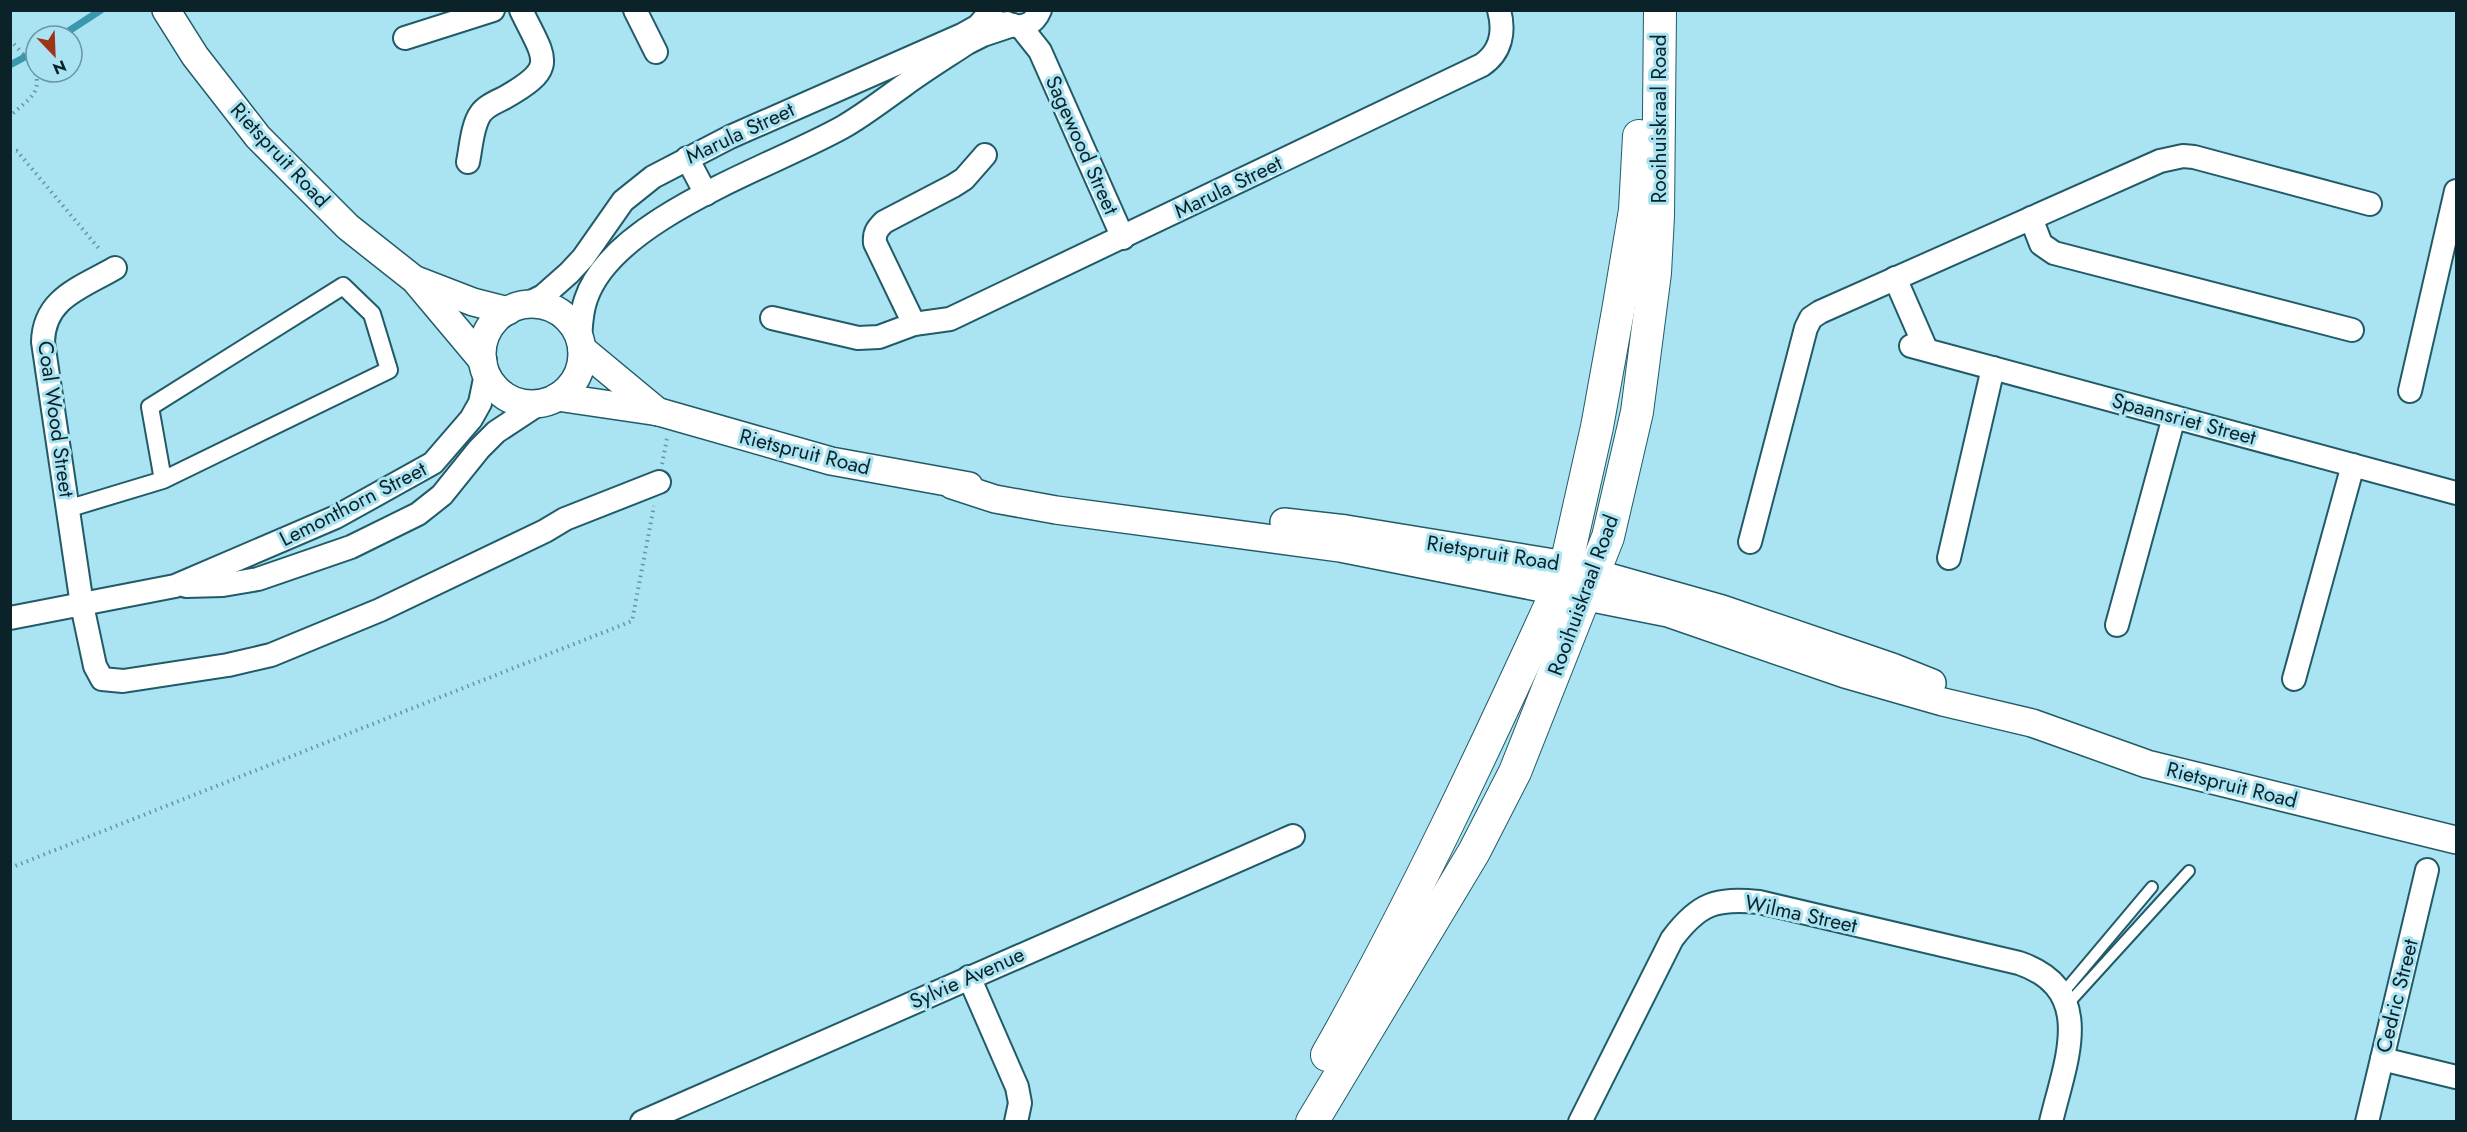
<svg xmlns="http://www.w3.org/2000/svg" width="2467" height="1132" viewBox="0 0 2467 1132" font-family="Jost,sans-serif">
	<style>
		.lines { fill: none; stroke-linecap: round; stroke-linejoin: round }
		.stream { stroke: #3998ae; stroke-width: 7 }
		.service-casing { stroke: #225b68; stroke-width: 14 }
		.pedestrian-casing { stroke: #225b68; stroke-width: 20 }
		.minor-casing { stroke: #225b68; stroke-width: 26 }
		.tertiary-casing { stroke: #225b68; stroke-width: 30 }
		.secondary-casing { stroke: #225b68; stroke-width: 34 }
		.path { stroke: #6994a0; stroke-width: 4; stroke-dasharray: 1.5 4.5; stroke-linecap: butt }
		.service { stroke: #fff; stroke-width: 10 }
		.pedestrian { stroke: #fff; stroke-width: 16 }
		.minor { stroke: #fff; stroke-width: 22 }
		.tertiary { stroke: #fff; stroke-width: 27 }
		.secondary { stroke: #fff; stroke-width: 32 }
		.labels { text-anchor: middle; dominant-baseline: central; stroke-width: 6; stroke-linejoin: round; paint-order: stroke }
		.street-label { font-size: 21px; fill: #0b2228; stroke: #aae3f2 }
	</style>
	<rect width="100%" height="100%" fill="#aae3f2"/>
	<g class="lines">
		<!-- stream -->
		<g class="stream">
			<path d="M61,36L101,10"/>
			<path d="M10,65L36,51"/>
		</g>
		<!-- service casing -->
		<g class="service-casing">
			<g id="service">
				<path d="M2062,994L2152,887"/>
				<path d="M2066,1006L2189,871"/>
			</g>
		</g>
		<!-- pedestrian casing -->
		<g class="pedestrian-casing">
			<path id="pedestrian" d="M67,509L163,480L389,370L372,314L343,286L150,407L163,480"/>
		</g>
		<!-- minor casing -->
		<g class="minor-casing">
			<g id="minor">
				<path d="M635,10L656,52"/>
				<path d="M1007,23C1021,30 1034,25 1040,10"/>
				<path d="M1021,27L1040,51L1123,238"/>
				<path d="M405,38L493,10"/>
				<path d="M687,158L706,194"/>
				<path d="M468,162C471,148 472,125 481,113C486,106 496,102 504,98C559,67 545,60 521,10"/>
				<path d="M2031,218L2041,244L2054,253L2352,330"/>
				<path d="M115,268C81,288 44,298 43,342L82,605L95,666L102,679L123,681L228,665L271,655L380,610L545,531L565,519L659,482"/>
				<path d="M1895,278L1926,349"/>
				<path d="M525,305L543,296L569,273L583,258L623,201L653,177L730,137L962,35L978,26L992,10"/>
				<path d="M772,318L858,338L879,337L914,324L950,319L1482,65C1501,52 1505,32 1499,10"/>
				<path d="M914,324L875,243C874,233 877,229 884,222L953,186L964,179L985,155"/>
				<path d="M580,340C581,326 581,312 586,299C613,218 772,167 843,127C864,115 883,100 903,86C923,71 946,57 967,43L983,35L1013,25"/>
				<path d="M1911,346L2456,493"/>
				<path d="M2410,391L2456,191"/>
				<path d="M1750,542L1806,328L1811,318L1820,312L2160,161L2183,156L2194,157L2370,204"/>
				<path d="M1949,558L1993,368"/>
				<path d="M186,586L223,585L258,579L351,547L418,514L442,495L479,449L496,432L540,403"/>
				<path d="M10,618L175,586L336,517L433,463L471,419L480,403L486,374"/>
				<path d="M2117,625L2174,417"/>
				<path d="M2294,679L2353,465"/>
				<path d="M969,977L1017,1087L1020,1103L1016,1122"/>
				<path d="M2382,1059L2456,1077"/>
				<path d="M642,1122L1293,836"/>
				<path d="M1580,1122L1672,939C1699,903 1716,898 1759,902L2019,963C2098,990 2065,1062 2051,1122"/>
				<path d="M2367,1122L2427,870"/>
			</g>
		</g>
		<!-- tertiary casing -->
		<g class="tertiary-casing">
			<g id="tertiary">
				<path d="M166,10L195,56L258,137L348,227L415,280L483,361"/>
				<path d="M416,280L473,302L508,311"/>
				<circle cx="532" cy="354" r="50"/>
				<path d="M582,349L658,412"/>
				<path d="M557,397L659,412L831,461L969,486"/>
				<path d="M952,485L995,499L1056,510L1340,548L1668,613L1845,674L1943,702L2032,723L2147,764L2456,840"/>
				<path d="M1284,522L1346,529L1566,565L1722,609L1892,667L1932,683"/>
			</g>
		</g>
		<!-- secondary casing -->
		<g class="secondary-casing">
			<g id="secondary">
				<path d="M1327,1055C1412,905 1485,748 1557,591L1566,565L1597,427L1618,311L1635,210L1639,136"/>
				<path d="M1312,1122L1474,852L1515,772L1608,537L1637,412L1655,273L1658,216L1660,10"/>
			</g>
		</g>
		<!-- path -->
		<g class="path">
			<path d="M10,40C22,53 45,73 34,93C29,101 17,109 10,116"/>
			<path d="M10,150L17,151L101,251"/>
			<path d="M662,464L667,439"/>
			<path d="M10,868L632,621L654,506"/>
		</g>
		<!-- service -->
		<use href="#service" class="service"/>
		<!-- pedestrian -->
		<use href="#pedestrian" class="pedestrian"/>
		<!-- minor -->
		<use href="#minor" class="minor"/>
		<!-- tertiary -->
		<use href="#tertiary" class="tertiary"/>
		<!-- secondary -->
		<use href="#secondary" class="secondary"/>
	</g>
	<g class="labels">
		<!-- street labels -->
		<g class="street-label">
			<text transform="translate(1659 119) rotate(-90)">Rooihuiskraal Road</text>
			<text transform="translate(740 133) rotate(-25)">Marula Street</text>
			<text transform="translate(1082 145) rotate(66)">Sagewood Street</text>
			<text transform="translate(280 155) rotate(47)">Rietspruit Road</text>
			<text transform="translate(1228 187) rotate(-26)">Marula Street</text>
			<text transform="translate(56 419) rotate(82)">Coal Wood Street</text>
			<text transform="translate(2184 419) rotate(15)">Spaansriet Street</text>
			<text transform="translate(805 452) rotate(14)">Rietspruit Road</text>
			<text transform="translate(353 504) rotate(-27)">Lemonthorn Street</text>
			<text transform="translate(1493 553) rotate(9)">Rietspruit Road</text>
			<text transform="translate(1583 595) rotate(-70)">Rooihuiskraal Road</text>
			<text transform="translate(2232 785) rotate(14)">Rietspruit Road</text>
			<text transform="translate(1801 914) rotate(12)">Wilma Street</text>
			<text transform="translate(967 978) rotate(-24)">Sylvie Avenue</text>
			<text transform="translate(2397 996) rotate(-76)">Cedric Street</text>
		</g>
	</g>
	<!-- border -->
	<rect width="2467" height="1132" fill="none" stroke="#0b2228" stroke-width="24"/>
	<!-- north arrow -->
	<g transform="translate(54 54) rotate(157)"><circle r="28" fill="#aae3f2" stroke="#6a96a1" stroke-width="1.5"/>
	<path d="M0-4.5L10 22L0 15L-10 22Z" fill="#9d3519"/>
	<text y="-9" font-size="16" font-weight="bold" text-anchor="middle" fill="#0b2228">N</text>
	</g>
</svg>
